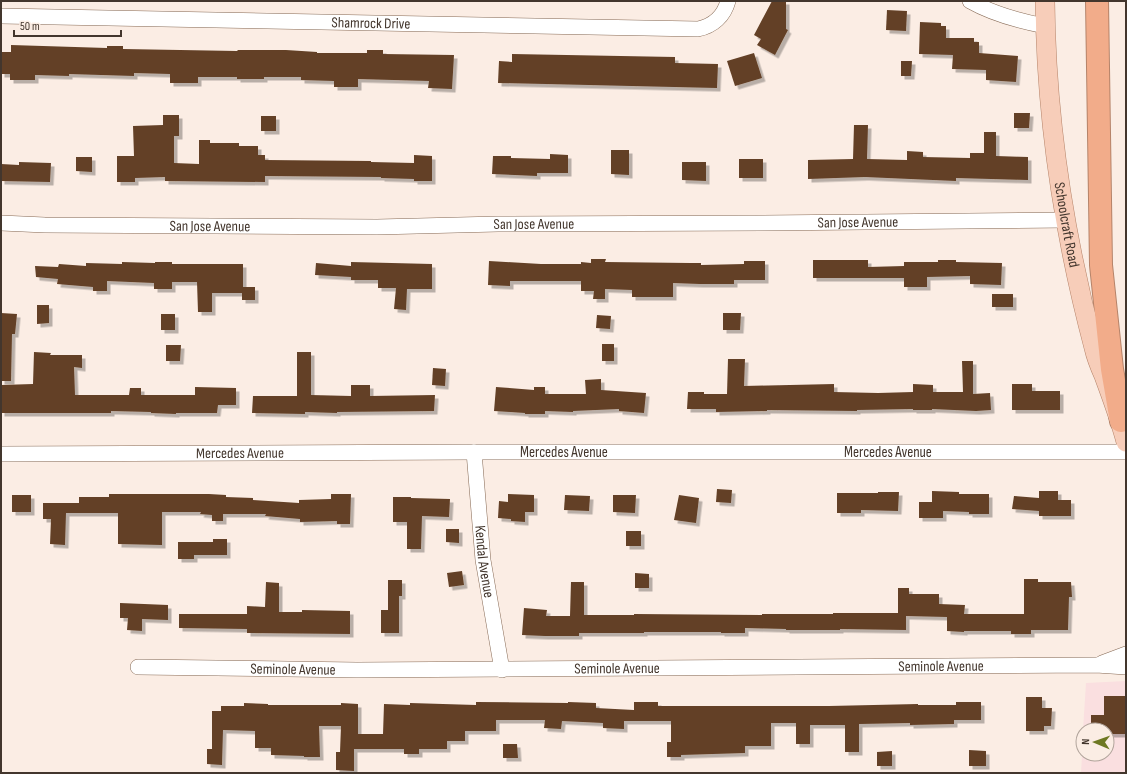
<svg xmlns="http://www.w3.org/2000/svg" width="1127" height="774" viewBox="0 0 1127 774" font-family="'Sofia Sans Condensed',sans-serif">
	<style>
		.commercial { fill: #fadfe0 }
		.building { fill: #634026; filter: url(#shadow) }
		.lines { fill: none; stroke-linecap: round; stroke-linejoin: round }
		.minor-casing { stroke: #866954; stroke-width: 16 }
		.major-casing { stroke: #b58369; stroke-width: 20 }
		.highway-casing { stroke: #b58369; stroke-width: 24 }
		.minor { stroke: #fff; stroke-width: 15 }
		.major { stroke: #f7cdb9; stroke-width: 19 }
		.highway { stroke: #f2ac8a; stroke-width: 22 }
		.labels { text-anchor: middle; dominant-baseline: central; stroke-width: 4; stroke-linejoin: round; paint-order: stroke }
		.street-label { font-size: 15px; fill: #43362d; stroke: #fbede4 }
	</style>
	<defs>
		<filter id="shadow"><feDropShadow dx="3.5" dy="3.5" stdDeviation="0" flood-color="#0004"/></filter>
	</defs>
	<rect width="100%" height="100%" fill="#fbede4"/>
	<!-- commercial -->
	<path class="commercial" d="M1126,681V773H1081L1083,736V754H1107V730H1083L1086,683Z"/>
	<!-- building -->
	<g class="building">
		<path d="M772,1H786V29L788,30L775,55L757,45L761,39L754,35Z"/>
		<path d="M887,10L907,11L906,31L886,30Z"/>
		<path d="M920,22L941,23V26H946V38H974V42H979V53L1018,56L1016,82L986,80V70L952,69L953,55L919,54Z"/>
		<path d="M11,45L107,48V46H123V49L237,51L238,50H286L317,52V53H367V50H383V54L454,55L452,89L428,88L429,81L358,79V87H334V81L301,80V77H264V79H237V77H198V83H170V74L134,73V76L69,74V76L35,75V80H10V74H1V52H11Z"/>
		<path d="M754,53L762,78L735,86L727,61Z"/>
		<path d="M512,54L675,57V63L718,64L717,88L498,83L499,61L512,62Z"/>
		<path d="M901,61H912L911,76H901Z"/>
		<path d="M1014,113H1030L1029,128H1014Z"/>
		<path d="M163,115H179V136H174V163L199,164V140H210V143H239V146H258V155H265V160L371,161V162L414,163V155L432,156V181H414V179L381,178V177L265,176V182L165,181V177L135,178V182H117V156H134L133,126L163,125Z"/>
		<rect x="261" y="116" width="15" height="15"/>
		<path d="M854,125H868L867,159L907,160V151L923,152V157L970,158V153H984V132H996V156L1028,157V180L956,178V181L865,177L808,179V160L853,159Z"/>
		<path d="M611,150H629V175L611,174Z"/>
		<path d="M550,154L568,155V173H537V176L492,174L493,156H511V158L550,159Z"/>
		<path d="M76,157H92V172L76,171Z"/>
		<rect x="739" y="159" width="24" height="19"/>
		<path d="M19,162L51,163L50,182L1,181V164L19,165Z"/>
		<path d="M682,162H706V181L682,180Z"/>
		<path d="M591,259H606L605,262L690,263H701V265L744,264V261H765V280H734V284H700L673,283V297H632V290L605,289V299H593L594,291H581V281H510V286L488,285L489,261L541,264H581V262L591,263Z"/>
		<path d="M813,260H868V267L904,266V262H938V260H956V262L1002,263L1001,285L970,284V276L927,277V287H904V278H813Z"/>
		<path d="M122,262L155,263V262H172V264H243V287H255V300H242V293H212V312H198L197,282H172V289H154V283L107,281V291H93V287L57,284L58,279L36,277L35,266L58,267L59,264L86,266V263L122,264Z"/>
		<path d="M351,262L432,264V289H407L406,310L394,309L396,288H378V280H351V277L315,275L316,263L351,266Z"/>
		<rect x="992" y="294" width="21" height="13"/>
		<path d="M37,305H49V323L37,324Z"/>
		<path d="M1,313L17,314L15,334H12L11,381H1Z"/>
		<path d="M723,313H741L740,330H723Z"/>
		<rect x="161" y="314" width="14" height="16"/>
		<path d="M597,315L611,316L610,329L596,328Z"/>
		<rect x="602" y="344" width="12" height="17"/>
		<path d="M166,345H181L180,361H166Z"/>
		<path d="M34,352L51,353L50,355H82V368L74,367L75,395H129L130,388H141V395H195V387L236,388V405H218L217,413H176V414L151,413V412L111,411V413H1V385L33,384Z"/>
		<path d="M297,352H311V395L351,396V385H370V396L435,395L434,411L337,412V413L305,412V414L252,413L253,396H297Z"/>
		<path d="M728,359H745L744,386L834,384V392L878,393L913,392V384L933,385V392H963L962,361H973V394L990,393L991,410L976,411L932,409V410H913V409L857,410V411L767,410V411L716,412V409H687L688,392H704V394H727Z"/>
		<path d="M433,368L446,369L445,386L432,385Z"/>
		<path d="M601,379V390L646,393L644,413L619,411V409L573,411V412L545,411V414H525V413L494,411L496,387L534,390V387H545V394H586L585,380Z"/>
		<path d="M1012,384H1032V391H1060V410H1012Z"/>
		<path d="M717,489L732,490L731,503L716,502Z"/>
		<path d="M932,491L959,492V494H989V514H969V512L943,511V518H919V502H932Z"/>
		<path d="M1039,491H1058V500H1071V516H1039V511L1012,509L1014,496L1039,498Z"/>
		<path d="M878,492H899L898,511L861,510V513H837V493H878Z"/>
		<path d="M109,494H209L226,495V497L253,498V500L299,503V500L331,499V494H351L350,524H337V521L300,522V519L265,516L266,514H223V521H212V515L200,514L201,512H162V545L118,544V513H66L65,545L50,544L51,519H43V503H79V497H109Z"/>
		<path d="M508,494L534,495V512H525V522L511,521V519L498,518L499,501L508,502Z"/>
		<rect x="12" y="495" width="19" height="17"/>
		<path d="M565,495L590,496L589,511L564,510Z"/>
		<path d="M613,495H636L635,513L613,512Z"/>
		<path d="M679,495L699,498L696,523L674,520Z"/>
		<path d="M393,497H411V498L450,499L449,517L422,516L421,549H407V522H393Z"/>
		<path d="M446,529H459V543L446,542Z"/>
		<rect x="626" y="531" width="15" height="15"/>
		<path d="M213,539H227V555H194V559H178V542H213Z"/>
		<path d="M462,571L464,585L449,587L447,573Z"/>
		<path d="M635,573L649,574V588H635Z"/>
		<path d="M1024,579H1038V582H1071L1072,597H1069L1068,630H1031V634H1011V631H964V632L947,631V617L906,616V630L840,629V630H786V629L745,628V633H721V632H644V633H579V636H545L522,635L524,608L547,610L546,616H570L571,582H584V615H634V614L762,615V614H833V613H898V588H909V594H939V604L965,605L964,614H1024Z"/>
		<path d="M388,580H402V596H399V633H381V610H388Z"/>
		<path d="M266,582L279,583V612H302V610L350,611V634L247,633V629L179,628V614H247V606L265,607Z"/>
		<path d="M120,603L168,605V620L142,619V631L127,630L128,618H120Z"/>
		<path d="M1104,696H1126V734H1107V730H1091V715H1104Z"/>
		<path d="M1026,697H1042V708H1052L1051,726H1044V731H1026Z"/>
		<path d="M476,702L568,703V702L596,703V708L634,710V702H658V706H829L918,704V705H956V702H981V720H954V724L910,725V723L859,724V752H845V725H810V744H796V723H771V746H745V753L681,755V757H667V742H671V721H624V729L603,728V723L562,721L561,729L544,728L545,720H496V731H465V741H447V749H419V754H404V749H354V771L336,770V752H340L341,726H319L320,757H304V756L271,755V748H255V731L223,730L222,765L207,764V749H212V711H221V706H244V703L268,704V705H341V703L358,704V734H383L384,704L410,705V703L476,705Z"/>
		<path d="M503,744H517L518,758H503Z"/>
		<path d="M969,750L986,751V766H969Z"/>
		<path d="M892,751V766H877V752Z"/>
	</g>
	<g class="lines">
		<!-- minor casing -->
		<g class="minor-casing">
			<g id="minor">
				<path d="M970,1C993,14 1019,21 1045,26"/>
				<path id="s1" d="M1,16L698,29C713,26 724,16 728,1"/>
				<path id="s2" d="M1,223L45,225L377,227L498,224L763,223L1066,220"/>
				<path id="s3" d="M474,452L483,560L502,670"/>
				<path id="s4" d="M1,454L474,452H1126"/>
				<path d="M1102,663L1126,654"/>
				<path id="s5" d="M138,667L357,670L1096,665L1126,667"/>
			</g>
		</g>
		<!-- major casing -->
		<g class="major-casing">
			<g id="major">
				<path id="s6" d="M1045,1C1046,118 1064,235 1094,348C1096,357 1100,367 1104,376C1112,398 1120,419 1126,442"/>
			</g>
		</g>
		<!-- highway casing -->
		<g class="highway-casing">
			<path id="highway" d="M1097,1L1101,265L1112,369L1121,421"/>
		</g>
		<!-- minor -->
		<use href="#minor" class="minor"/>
		<!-- major -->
		<use href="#major" class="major"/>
		<!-- highway -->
		<use href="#highway" class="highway"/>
	</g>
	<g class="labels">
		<!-- street labels -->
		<g class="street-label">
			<text stroke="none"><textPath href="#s1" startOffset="370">Shamrock Drive</textPath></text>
			<text stroke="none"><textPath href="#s2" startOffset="857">San Jose Avenue</textPath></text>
			<text stroke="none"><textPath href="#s2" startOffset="533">San Jose Avenue</textPath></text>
			<text stroke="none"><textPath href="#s6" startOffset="225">Schoolcraft Road</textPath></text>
			<text stroke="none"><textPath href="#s2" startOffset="209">San Jose Avenue</textPath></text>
			<text stroke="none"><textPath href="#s4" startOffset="563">Mercedes Avenue</textPath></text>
			<text stroke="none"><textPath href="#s4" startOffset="887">Mercedes Avenue</textPath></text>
			<text stroke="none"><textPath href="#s4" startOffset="239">Mercedes Avenue</textPath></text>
			<text stroke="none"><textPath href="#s3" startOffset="110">Kendal Avenue</textPath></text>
			<text stroke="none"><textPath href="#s5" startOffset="803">Seminole Avenue</textPath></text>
			<text stroke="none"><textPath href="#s5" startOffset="155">Seminole Avenue</textPath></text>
			<text stroke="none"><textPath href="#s5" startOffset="479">Seminole Avenue</textPath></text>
		</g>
	</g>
	<!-- border -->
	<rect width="1127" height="774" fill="none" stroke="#43362d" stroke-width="4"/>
	<!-- north arrow -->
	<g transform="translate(1095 742) rotate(272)"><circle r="19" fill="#fbede4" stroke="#b1a49b"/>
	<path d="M0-3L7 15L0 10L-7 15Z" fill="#6e7822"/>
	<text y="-6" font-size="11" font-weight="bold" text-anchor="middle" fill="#43362d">N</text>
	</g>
	<!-- scale -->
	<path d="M14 30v6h107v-6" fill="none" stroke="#43362d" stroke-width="2"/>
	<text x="20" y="30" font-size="12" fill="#43362d" stroke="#fbede4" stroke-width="3" paint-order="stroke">50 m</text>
</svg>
